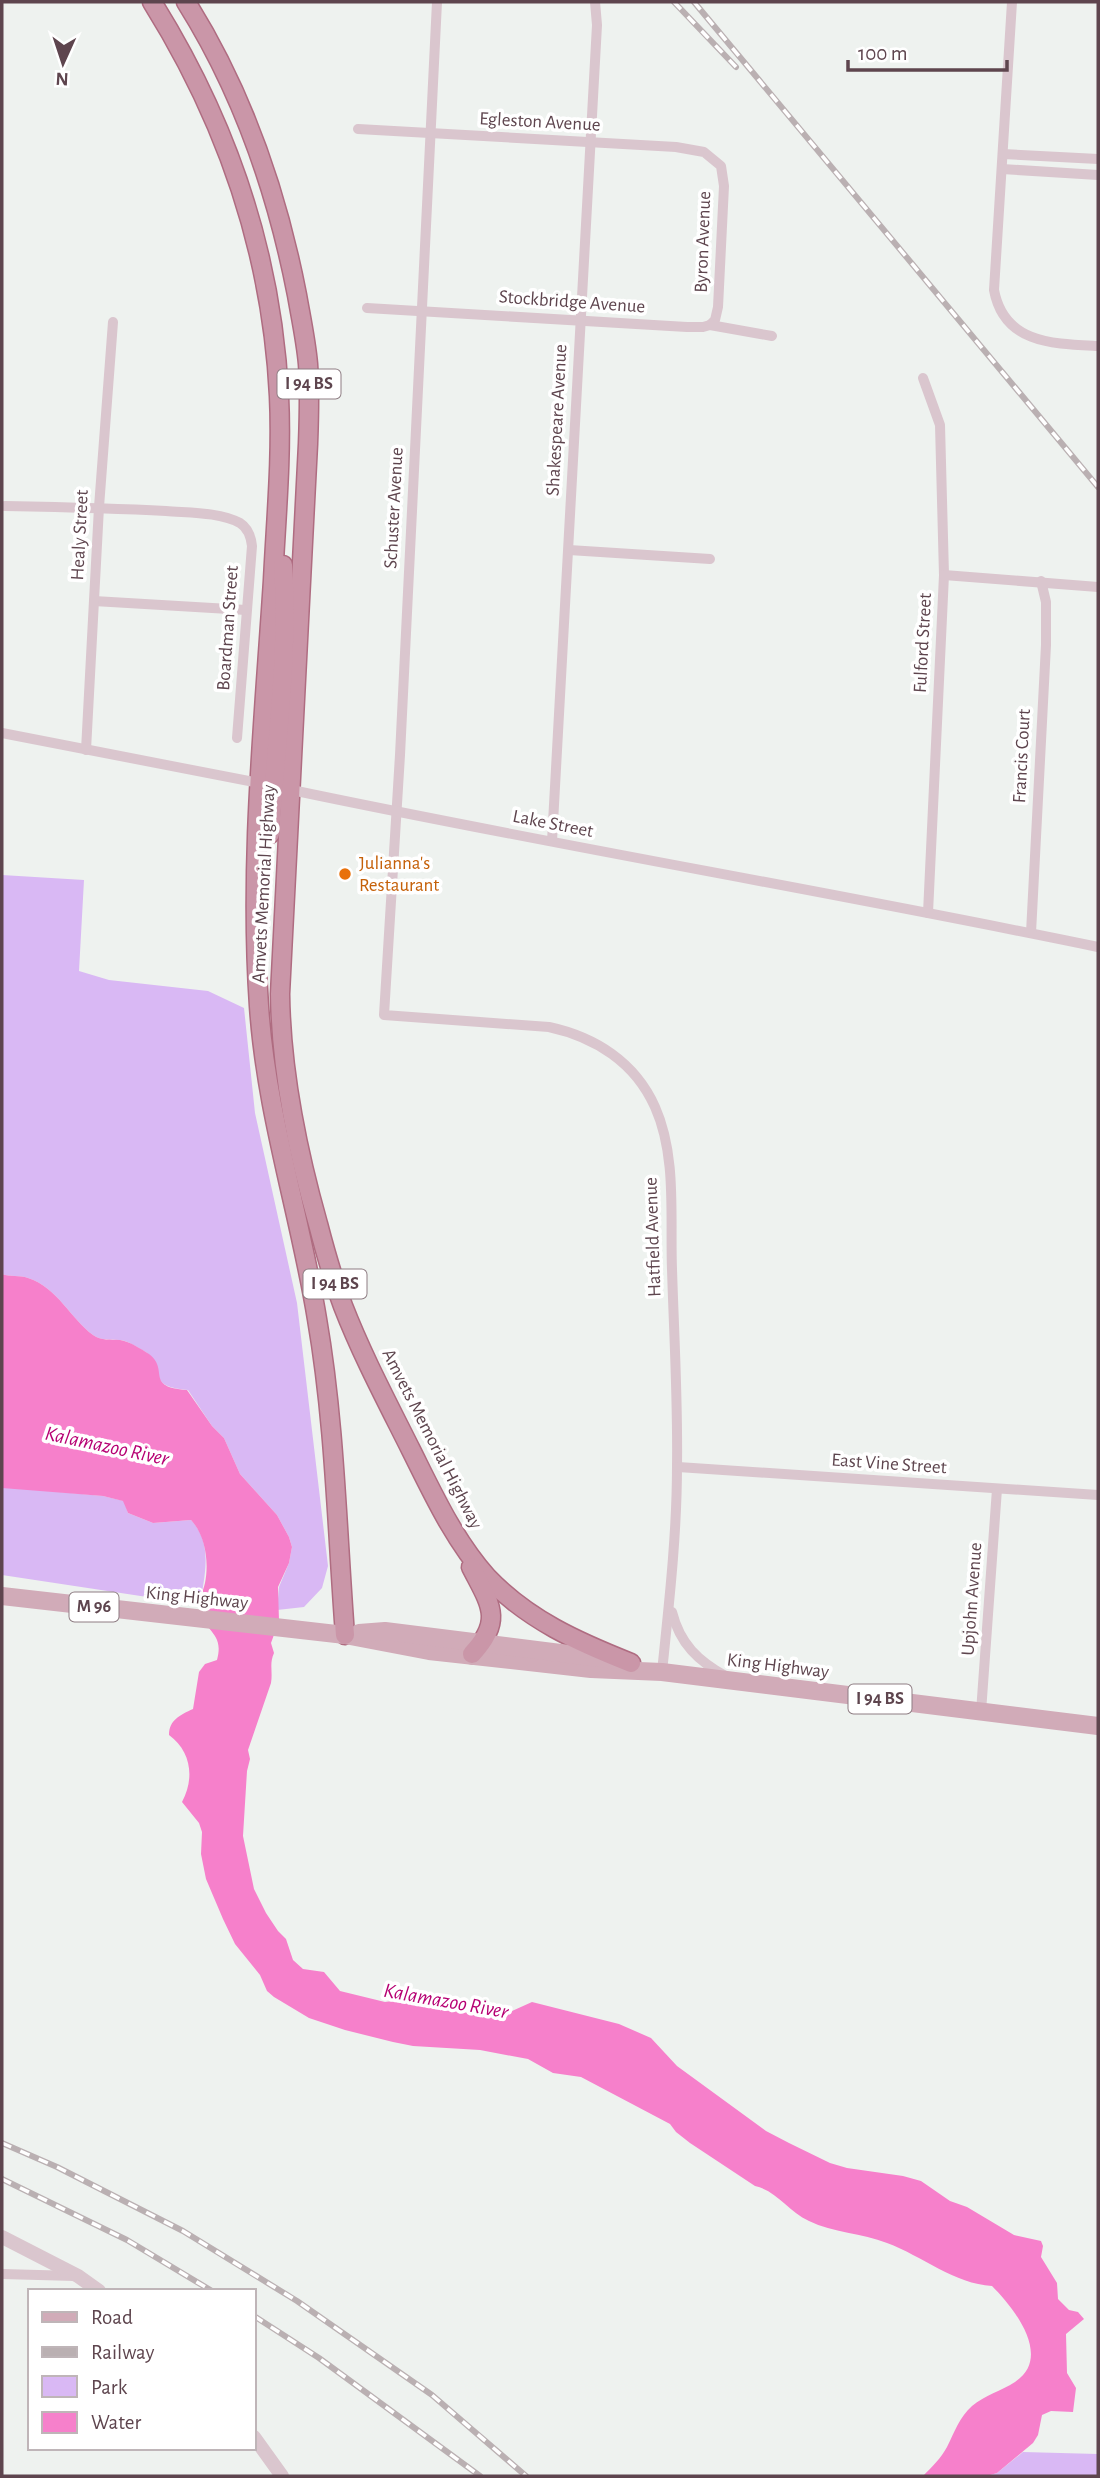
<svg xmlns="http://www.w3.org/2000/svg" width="1100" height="2478" viewBox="0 0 1100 2478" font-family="'Alegreya Sans',sans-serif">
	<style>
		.green { fill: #d9b8f4 }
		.water { fill: #f680cb }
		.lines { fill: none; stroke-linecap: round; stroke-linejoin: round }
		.trunk-casing { stroke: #af6c81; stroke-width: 21 }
		.minor { stroke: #dac6ce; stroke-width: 10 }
		.tertiary { stroke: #dac6ce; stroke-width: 14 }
		.primary { stroke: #d1abb8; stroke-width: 18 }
		.trunk { stroke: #ca96a8; stroke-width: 18 }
		.rail-casing { stroke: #bab0b2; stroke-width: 6 }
		.rail { stroke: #fff; stroke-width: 3.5; stroke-dasharray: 10; stroke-linecap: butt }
		.food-dot { fill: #e8710a; stroke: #fff; stroke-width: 2.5 }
		.labels { text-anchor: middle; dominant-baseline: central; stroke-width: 7; stroke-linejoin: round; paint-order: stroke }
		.shield { fill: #fff; stroke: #8e7d83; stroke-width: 2 }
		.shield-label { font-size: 18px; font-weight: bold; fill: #5e454e }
		.street-label { font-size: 19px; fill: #5e454e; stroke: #fff }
		.food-label { font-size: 19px; fill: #c56008; stroke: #fff; text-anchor: start }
		.water-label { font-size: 21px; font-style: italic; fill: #b60073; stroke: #fff }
	</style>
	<rect width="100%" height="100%" fill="#eef2ef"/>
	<!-- green -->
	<g class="green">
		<path d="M2,875L84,880L79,971L109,980L208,991L244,1008L255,1113L297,1303L328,1566L322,1588L304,1607L277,1610L279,1587L289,1563L292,1547L289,1537L277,1515L240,1474L224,1438L212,1426L188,1390C141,1386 171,1368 144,1351C137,1347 128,1341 120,1340C110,1339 102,1341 93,1335C70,1318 58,1288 28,1278C20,1275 10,1277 2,1274Z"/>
		<path d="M7,1487L103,1496L124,1501L128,1513L153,1523L191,1520C214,1544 204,1577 200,1605L2,1575V1488Z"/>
		<path d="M1023,2452L1098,2454V2476H987L997,2473Z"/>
	</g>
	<!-- water -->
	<path class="water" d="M2,1274C10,1277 20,1275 28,1278C58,1288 70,1318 93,1335C102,1341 110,1339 120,1340C129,1341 141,1349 149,1354C170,1370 144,1387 187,1390L212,1426L224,1438L240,1474L277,1515L289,1537L292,1547L289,1563L278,1587L279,1621L271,1643L274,1653C269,1664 273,1671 271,1683L248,1750L250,1759L247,1771L243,1836L254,1889L266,1913L278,1931L286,1939L293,1960L303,1969L324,1972L340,1991L385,2002L422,1997L439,2001L449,2008L475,2015L512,2011L532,2002L619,2024L651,2038L677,2066L766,2131L789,2143L830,2163L847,2168L903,2176L921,2181L950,2201L967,2207L1014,2235L1041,2241L1043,2246L1041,2257L1057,2283L1058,2299L1069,2310L1078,2312L1084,2319L1066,2334L1067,2373L1076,2388L1073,2412L1051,2411L1042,2415L1038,2435L1033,2443L997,2473L987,2476H923C932,2467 941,2458 947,2447C955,2431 959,2418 972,2406C985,2395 1001,2391 1015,2382C1053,2357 1014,2308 992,2286C955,2284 922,2256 887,2243C862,2233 833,2233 809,2221C788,2211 777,2191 755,2186L690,2143L676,2132L670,2124L581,2077L553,2073L528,2059L480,2050L413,2046L393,2042L345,2030L309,2018L274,1997L267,1991L260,1975L235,1944L223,1919L206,1879L201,1854L202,1832L199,1823L182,1802C195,1778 191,1751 169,1735C169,1720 180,1715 193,1709L199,1672L205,1664L217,1660C225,1630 202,1634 200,1605C200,1598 203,1591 205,1583C209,1563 206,1536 191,1520L153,1523L128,1513L123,1501L103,1496L2,1488Z"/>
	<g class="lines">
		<!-- trunk casing -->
		<g class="trunk-casing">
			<g id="trunk">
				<path d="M152,2C227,122 272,253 279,396C282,457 276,519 273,580C264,721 249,864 259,1006C266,1113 300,1214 317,1319C335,1423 337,1530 345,1635"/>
				<path d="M186,2C242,91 277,192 297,295C301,318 306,341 308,364C310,391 309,417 308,444L280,994C281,1072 297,1150 318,1224C325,1251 333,1279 343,1306C362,1355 387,1402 411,1450C433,1494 454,1540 487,1577C528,1620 578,1642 631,1663"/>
				<path d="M270,834C276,744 289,655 283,565"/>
				<path d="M471,1567C490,1604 504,1620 472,1654"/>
			</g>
		</g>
		<!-- minor -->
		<g class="minor">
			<path d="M437,2L400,755L384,1015L549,1027C595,1037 635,1062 655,1107C677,1156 670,1217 672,1269C674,1335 678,1400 677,1466C677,1534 669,1604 662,1672"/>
			<path d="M1012,2L994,290C1004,344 1054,344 1098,346"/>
			<path d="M358,129L676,147L704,152L721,166L724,186L718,307L715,320L710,325"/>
			<path d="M1003,154L1098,159"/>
			<path d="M1002,169L1098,175"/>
			<path d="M367,308L687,327H703L710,325L772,336"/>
			<path d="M923,378L940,425L944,575L928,913"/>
			<path d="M5,506C59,507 112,508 166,511C189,513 219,512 240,523C248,528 251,537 252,546L237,738"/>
			<path d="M569,550L710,559"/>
			<path d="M944,575L1098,587"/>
			<path d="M94,601L246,610"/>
			<path d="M2,733L264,784"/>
			<path d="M86,750L99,507L113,322"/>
			<path d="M287,789C557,846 828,891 1098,947"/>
			<path d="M552,841L597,25L595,2"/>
			<path d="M1031,933L1046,645V602L1041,581"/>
			<path d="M678,1467L1098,1495"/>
			<path d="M672,1612C680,1644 698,1661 727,1677"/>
			<path d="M981,1712L997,1489"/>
			<path d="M2,2274L75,2276"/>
		</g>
		<!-- tertiary -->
		<g class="tertiary">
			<path d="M2,2237L78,2276L99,2291"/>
			<path d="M254,2437L282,2476"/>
		</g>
		<!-- primary -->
		<g class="primary">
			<path d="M2,1596L345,1635L429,1651L591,1669L662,1672L1098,1726"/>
			<path d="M359,1633L385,1631L616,1660"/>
		</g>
		<!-- trunk -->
		<use href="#trunk" class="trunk"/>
		<!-- rail casing -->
		<g class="rail-casing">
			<g id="rail">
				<path d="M674,2L736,67"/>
				<path d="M694,2L1098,487"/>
				<path d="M2,2143L57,2167L183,2231L297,2301L432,2395L526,2476"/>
				<path d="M2,2179L127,2240L212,2291"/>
				<path d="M254,2316L319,2358L480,2476"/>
			</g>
		</g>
		<!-- rail -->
		<use href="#rail" class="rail"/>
	</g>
	<!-- markers -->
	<circle class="food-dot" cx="345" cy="874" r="7"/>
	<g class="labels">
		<!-- shield labels -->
		<g class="shield">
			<rect x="277.5" y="369.5" width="63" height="29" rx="5"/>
			<rect x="303.5" y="1269.5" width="63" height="29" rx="5"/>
			<rect x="69.5" y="1592.5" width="49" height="29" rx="5"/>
			<rect x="848.5" y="1684.5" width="63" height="29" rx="5"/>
		</g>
		<g class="shield-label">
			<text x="309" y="384">I 94 BS</text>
			<text x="335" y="1284">I 94 BS</text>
			<text x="94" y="1607">M 96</text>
			<text x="880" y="1699">I 94 BS</text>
		</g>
		<!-- street labels -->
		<g class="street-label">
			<text transform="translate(540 122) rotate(3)">Egleston Avenue</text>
			<text transform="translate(703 242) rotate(-88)">Byron Avenue</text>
			<text transform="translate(572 302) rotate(4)">Stockbridge Avenue</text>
			<text transform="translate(557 420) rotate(-87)">Shakespeare Avenue</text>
			<text transform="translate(394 508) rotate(-87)">Schuster Avenue</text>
			<text transform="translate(80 535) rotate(-87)">Healy Street</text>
			<text transform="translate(228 628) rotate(-86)">Boardman Street</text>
			<text transform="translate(923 643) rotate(-87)">Fulford Street</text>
			<text transform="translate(1022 756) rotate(-87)">Francis Court</text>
			<text transform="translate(553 824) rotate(11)">Lake Street</text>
			<text transform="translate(264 884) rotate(-87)">Amvets Memorial Highway</text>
			<text transform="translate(653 1237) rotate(-92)">Hatfield Avenue</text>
			<text transform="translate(432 1439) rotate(63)">Amvets Memorial Highway</text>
			<text transform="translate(889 1464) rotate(4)">East Vine Street</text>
			<text transform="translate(197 1598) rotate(6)">King Highway</text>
			<text transform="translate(972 1599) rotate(-86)">Upjohn Avenue</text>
			<text transform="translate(778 1666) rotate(7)">King Highway</text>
		</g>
		<!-- food labels -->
		<g class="food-label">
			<text x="359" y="863">Julianna's<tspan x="359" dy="22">Restaurant</tspan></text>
		</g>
		<!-- water labels -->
		<g class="water-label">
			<text transform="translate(107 1446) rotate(12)">Kalamazoo River</text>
			<text transform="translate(446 2001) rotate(10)">Kalamazoo River</text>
		</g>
	</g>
	<!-- border -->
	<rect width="1100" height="2478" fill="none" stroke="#5e454e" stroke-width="7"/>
	<!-- legend -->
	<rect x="28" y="2289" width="228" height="161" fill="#ffffff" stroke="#bfb5b8" stroke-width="2"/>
	<rect x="42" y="2312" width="35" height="10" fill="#d1abb8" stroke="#bfb5b8" stroke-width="2"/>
	<text x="91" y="2324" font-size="21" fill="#5e454e">Road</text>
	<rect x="42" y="2347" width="35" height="10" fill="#bab0b2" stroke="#bfb5b8" stroke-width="2"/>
	<text x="91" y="2359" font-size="21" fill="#5e454e">Railway</text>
	<rect x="42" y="2376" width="35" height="21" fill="#d9b8f4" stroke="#bfb5b8" stroke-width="2"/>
	<text x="91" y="2394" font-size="21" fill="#5e454e">Park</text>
	<rect x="42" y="2412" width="35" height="21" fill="#f680cb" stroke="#bfb5b8" stroke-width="2"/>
	<text x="91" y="2429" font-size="21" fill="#5e454e">Water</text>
	<!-- north arrow -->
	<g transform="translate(63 63) rotate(183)" stroke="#ffffff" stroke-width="5" paint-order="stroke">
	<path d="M0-5L12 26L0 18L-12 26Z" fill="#5e454e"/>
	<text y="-10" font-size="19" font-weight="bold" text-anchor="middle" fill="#5e454e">N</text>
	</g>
	<!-- scale -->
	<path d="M848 60v10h159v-10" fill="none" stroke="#5e454e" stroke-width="3.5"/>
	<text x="858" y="60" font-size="21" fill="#5e454e" stroke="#ffffff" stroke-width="5" paint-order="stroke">100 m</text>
</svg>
